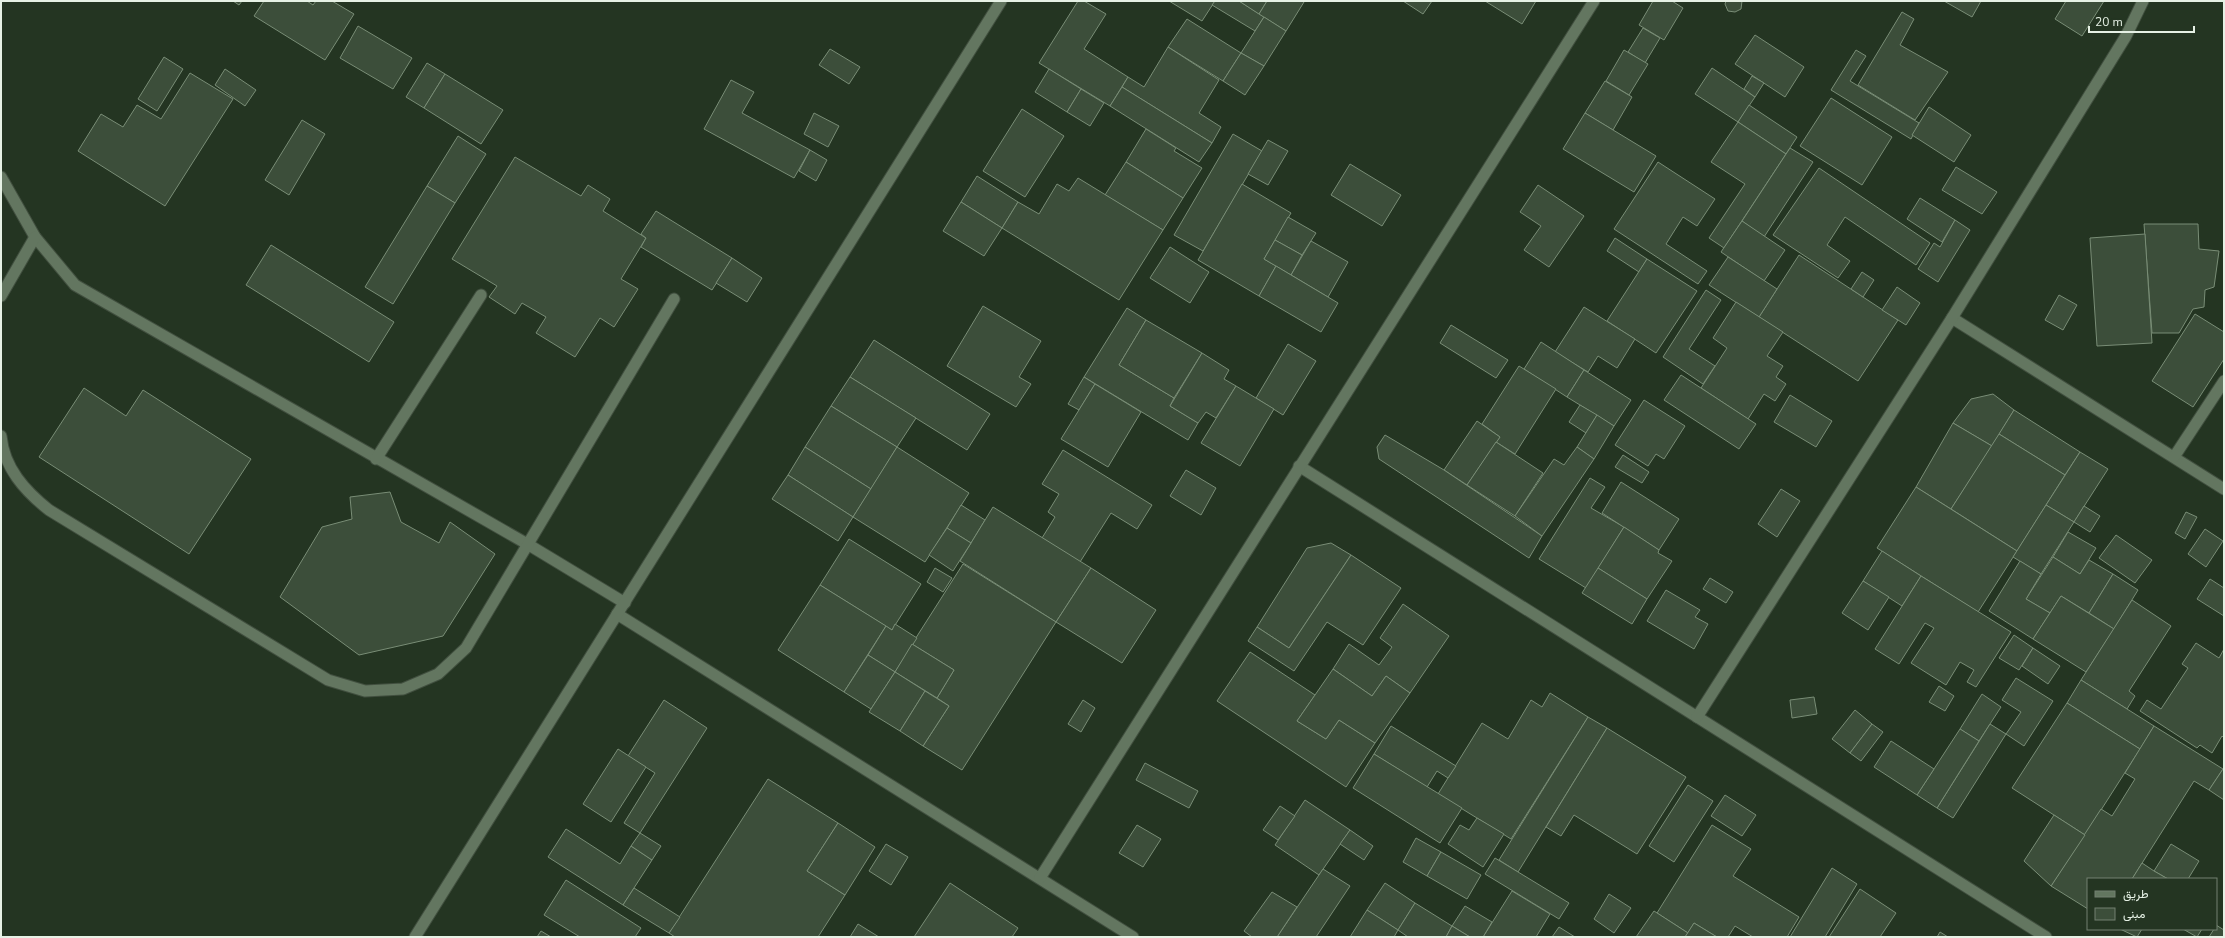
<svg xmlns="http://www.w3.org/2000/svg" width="2225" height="938" viewBox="0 0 2225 938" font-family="'Nunito Sans',Vazirmatn,sans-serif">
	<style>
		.building { fill: #3c4e3a; stroke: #798d76 }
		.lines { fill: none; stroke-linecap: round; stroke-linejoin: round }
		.minor-casing { stroke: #414f3f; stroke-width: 13 }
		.minor { stroke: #637660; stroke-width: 11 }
	</style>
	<rect width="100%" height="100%" fill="#243522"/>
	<!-- building -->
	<g class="building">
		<path d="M233,1H242L239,5Z"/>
		<path d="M264,1H307L313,5L316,1H332L354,14L325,60L254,16Z"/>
		<path d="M1078,1H1084L1106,14L1084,49L1128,77L1110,106L1039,63Z"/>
		<path d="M1169,1H1215L1202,21Z"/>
		<path d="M1215,1H1239L1264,17L1255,31L1212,5Z"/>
		<path d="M1239,1H1267L1259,14Z"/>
		<path d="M1267,1H1302L1304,2L1286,31L1259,14Z"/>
		<path d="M1403,1H1432L1423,14Z"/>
		<path d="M1485,1H1536L1522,24Z"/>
		<path d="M1653,1H1672L1683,8L1664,40L1639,25Z"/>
		<path d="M1726,1H1742L1741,9L1735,12L1728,11L1725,4Z"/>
		<path d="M1944,1H1981L1972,17Z"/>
		<path d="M2066,1H2104L2082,36L2055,19Z"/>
		<path d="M1902,12L1914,19L1900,45L1948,72L1915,120L1858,85Z"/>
		<path d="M1264,17L1286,31L1264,66L1241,53Z"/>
		<path d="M1187,19L1241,53L1223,81L1168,47Z"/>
		<path d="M358,26L412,58L393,89L340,58Z"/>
		<path d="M1643,28L1660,38L1645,63L1628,52Z"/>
		<path d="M1755,35L1804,67L1785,97L1735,64Z"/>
		<path d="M1168,47L1219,80L1199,113L1221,127L1212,143L1122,87L1128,77L1144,87Z"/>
		<path d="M830,49L860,67L849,84L819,65Z"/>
		<path d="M1624,50L1648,64L1629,95L1606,81Z"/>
		<path d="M1856,50L1866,56L1850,81L1919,123L1911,139L1831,90Z"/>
		<path d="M1241,53L1264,66L1245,95L1223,81Z"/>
		<path d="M164,57L183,69L157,111L138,99Z"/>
		<path d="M427,63L445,74L424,108L406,97Z"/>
		<path d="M1712,68L1755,97L1738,122L1695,94Z"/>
		<path d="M225,69L256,90L245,106L215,85Z"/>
		<path d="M1049,69L1081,89L1067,112L1035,92Z"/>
		<path d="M190,73L233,99L165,206L78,151L101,114L123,127L137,105L161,119Z"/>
		<path d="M445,74L503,110L481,144L424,108Z"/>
		<path d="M1752,76L1764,83L1755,97L1744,89Z"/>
		<path d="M731,80L754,92L742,113L810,150L794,178L704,129Z"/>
		<path d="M1605,81L1632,97L1613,130L1585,113Z"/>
		<path d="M1122,87L1212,143L1199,162L1110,106Z"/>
		<path d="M1081,89L1104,103L1090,126L1067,112Z"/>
		<path d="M1831,98L1892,137L1862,185L1800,146Z"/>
		<path d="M1749,105L1797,137L1786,154L1738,122Z"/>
		<path d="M1929,107L1971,135L1954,162L1912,135Z"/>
		<path d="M1022,109L1064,136L1025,197L983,171Z"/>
		<path d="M814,113L839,126L828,147L804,134Z"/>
		<path d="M1585,113L1656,156L1634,192L1563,149Z"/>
		<path d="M302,120L325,134L289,195L265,180Z"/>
		<path d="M1738,122L1786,154L1724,248L1709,238L1745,184L1711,162Z"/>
		<path d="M1146,129L1176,148L1174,151L1202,168L1183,198L1126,162Z"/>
		<path d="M1233,134L1262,151L1203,251L1174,235Z"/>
		<path d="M458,136L486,154L455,203L427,186Z"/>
		<path d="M1268,140L1288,151L1268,185L1248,174Z"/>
		<path d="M1790,148L1813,162L1764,237L1742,221Z"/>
		<path d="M810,150L827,160L816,181L799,171Z"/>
		<path d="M515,157L581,196L588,185L610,199L603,211L646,238L621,279L638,289L614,327L600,318L575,357L536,333L546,317L522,303L515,314L489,297L497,286L452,259Z"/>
		<path d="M1126,162L1183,198L1163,230L1105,195Z"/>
		<path d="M1658,162L1715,199L1697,226L1683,217L1666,244L1707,271L1698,284L1614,229Z"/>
		<path d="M1350,164L1401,195L1382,226L1331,195Z"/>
		<path d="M1956,167L1997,192L1982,214L1942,190Z"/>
		<path d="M1819,168L1930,243L1916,265L1845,217L1827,245L1850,261L1838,278L1773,235Z"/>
		<path d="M977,176L1018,202L1002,228L961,202Z"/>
		<path d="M1078,178L1163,230L1119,300L1002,228L1018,202L1039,214L1057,184L1069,191Z"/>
		<path d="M1242,184L1291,213L1264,259L1276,266L1259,296L1198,260Z"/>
		<path d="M1538,185L1584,216L1549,267L1524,250L1541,226L1520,212Z"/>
		<path d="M427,186L455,203L393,304L365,287Z"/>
		<path d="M1920,198L1955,220L1942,242L1907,219Z"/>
		<path d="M961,202L1002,228L984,256L943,231Z"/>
		<path d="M656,211L732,258L712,290L641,247L646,238L641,234Z"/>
		<path d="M1288,217L1316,233L1302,255L1275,240Z"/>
		<path d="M1955,220L1970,230L1938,282L1918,269L1934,243L1940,247Z"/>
		<path d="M1742,221L1785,250L1764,281L1721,252Z"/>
		<path d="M2144,224H2198L2199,249L2219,251L2214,287L2205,290L2204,307L2193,309L2179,333H2152Z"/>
		<path d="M2145,234L2152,343L2097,346L2090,238Z"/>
		<path d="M1615,238L1647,259L1639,272L1607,251Z"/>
		<path d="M1275,240L1302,255L1291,275L1264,259Z"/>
		<path d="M1311,241L1348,262L1328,297L1291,275Z"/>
		<path d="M271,245L394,322L369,362L246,285Z"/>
		<path d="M1170,247L1209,272L1190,303L1150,278Z"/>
		<path d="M1799,255L1898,320L1858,381L1759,317Z"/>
		<path d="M1728,257L1777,289L1759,317L1709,285Z"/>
		<path d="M732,258L762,278L747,302L716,283Z"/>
		<path d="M1647,259L1697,291L1656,353L1607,321Z"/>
		<path d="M1276,266L1338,303L1321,332L1259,296Z"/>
		<path d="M1862,272L1874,280L1863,297L1851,289Z"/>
		<path d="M1897,287L1920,303L1906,325L1882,310Z"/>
		<path d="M1706,290L1721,300L1689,349L1715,366L1703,384L1663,357Z"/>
		<path d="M2059,295L2077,305L2063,330L2045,320Z"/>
		<path d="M1736,302L1783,332L1767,356L1783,366L1776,377L1786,384L1775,401L1764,394L1748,419L1701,388L1727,348L1713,338Z"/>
		<path d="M983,306L1041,341L1019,377L1031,384L1016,407L947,366Z"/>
		<path d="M1584,307L1635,339L1617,368L1598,356L1588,372L1555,352Z"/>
		<path d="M1127,308L1146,320L1119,365L1174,398L1170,406L1198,423L1188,440L1084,377Z"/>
		<path d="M2195,314L2224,332V359L2193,407L2152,381Z"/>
		<path d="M1146,320L1202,353L1174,398L1119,365Z"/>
		<path d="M1451,325L1508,360L1496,378L1440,343Z"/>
		<path d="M874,340L990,414L967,450L850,377Z"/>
		<path d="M1541,342L1584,370L1567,397L1524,369Z"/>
		<path d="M1288,344L1316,361L1283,415L1256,398Z"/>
		<path d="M1202,353L1229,370L1224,379L1236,386L1216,418L1206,412L1198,423L1170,406Z"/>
		<path d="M1519,366L1556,389L1515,454L1496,442L1500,437L1482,424Z"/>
		<path d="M1584,370L1631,400L1614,426L1567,397Z"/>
		<path d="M1681,375L1756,424L1739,449L1664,400Z"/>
		<path d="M850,377L916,418L897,447L831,406Z"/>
		<path d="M1084,377L1095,384L1079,410L1068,404Z"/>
		<path d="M1095,384L1141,412L1108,467L1061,439Z"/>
		<path d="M1236,386L1274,409L1240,466L1201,443Z"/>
		<path d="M84,388L126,416L143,390L251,459L189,554L39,457Z"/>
		<path d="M1993,394L2014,410L1992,446L1953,423L1971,399Z"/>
		<path d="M1790,395L1832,421L1816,447L1774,422Z"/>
		<path d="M1644,400L1685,426L1664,459L1656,454L1648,466L1615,445Z"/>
		<path d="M1580,405L1597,415L1586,433L1569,422Z"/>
		<path d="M831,406L897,447L871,489L805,447Z"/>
		<path d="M2014,410L2080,452L2065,475L1999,434Z"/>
		<path d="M1597,415L1614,426L1594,459L1577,447Z"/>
		<path d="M1477,421L1500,437L1467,485L1444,470Z"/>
		<path d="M1953,423L1992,446L1951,509L1916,487Z"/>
		<path d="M1999,434L2065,475L2017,551L1951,509Z"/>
		<path d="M1385,435L1444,470L1542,536L1529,558L1379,459L1377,447Z"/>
		<path d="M1496,442L1543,473L1515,516L1467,485Z"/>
		<path d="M805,447L871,489L853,517L788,475Z"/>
		<path d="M897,447L969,493L925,562L853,517Z"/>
		<path d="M1577,447L1594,459L1542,536L1515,516L1554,459L1564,465Z"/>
		<path d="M1063,450L1152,505L1137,529L1111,513L1080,562L1042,538L1055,517L1048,512L1059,494L1042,484Z"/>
		<path d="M2080,452L2108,469L2074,522L2046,505Z"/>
		<path d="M1623,455L1649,472L1642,483L1615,467Z"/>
		<path d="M1186,470L1216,488L1201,515L1170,496Z"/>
		<path d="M788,475L853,517L838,541L772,499Z"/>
		<path d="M1590,478L1605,487L1591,508L1624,527L1586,588L1539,559Z"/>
		<path d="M1621,482L1679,519L1659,550L1602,513Z"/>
		<path d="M1916,487L2017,551L1978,612L1877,548Z"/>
		<path d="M1781,489L1800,501L1777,537L1758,524Z"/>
		<path d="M390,492L401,522L439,543L450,522L495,554L443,636L359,655L280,597L322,527L352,519L350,497Z"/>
		<path d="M961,505L985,520L971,543L947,528Z"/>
		<path d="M2046,505L2074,522L2041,574L2013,557Z"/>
		<path d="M2084,506L2100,516L2090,532L2074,522Z"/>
		<path d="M993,507L1091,568L1056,622L960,561Z"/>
		<path d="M2186,512L2197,517L2185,539L2175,533Z"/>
		<path d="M1624,527L1659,550L1658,553L1672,561L1647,599L1598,568Z"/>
		<path d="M947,528L971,543L953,571L929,555Z"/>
		<path d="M2205,529L2223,541L2206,567L2188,554Z"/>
		<path d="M2068,532L2096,548L2080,574L2053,557Z"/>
		<path d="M2116,535L2152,560L2135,583L2099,558Z"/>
		<path d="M849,539L921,584L892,630L820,585Z"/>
		<path d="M1331,543L1351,555L1289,648L1257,627L1307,548Z"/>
		<path d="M1882,551L1921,576L1902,606L1863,581Z"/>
		<path d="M1351,555L1401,588L1363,645L1327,622L1294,671L1248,641L1257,627L1289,648Z"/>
		<path d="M2053,557L2080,574L2089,560L2113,574L2089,613L2061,596L2050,613L2026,599Z"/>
		<path d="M2020,561L2041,574L2026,599L2050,613L2033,639L1989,611Z"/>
		<path d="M963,564L1056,622L962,770L923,746L949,706L937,698L954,670L912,644Z"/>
		<path d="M935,568L952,578L943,592L927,582Z"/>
		<path d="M1091,568L1156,610L1122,663L1056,622Z"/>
		<path d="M1598,568L1647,599L1632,624L1582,593Z"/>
		<path d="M2113,574L2138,590L2114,629L2089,613Z"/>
		<path d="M1921,576L2011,632L1976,687L1967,682L1974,670L1960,662L1946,685L1911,663L1934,628L1925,623L1899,664L1875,649Z"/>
		<path d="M1710,578L1733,592L1726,603L1703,589Z"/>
		<path d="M2210,579L2224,588V616L2197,599Z"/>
		<path d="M1863,581L1889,597L1868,630L1842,613Z"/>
		<path d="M820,585L886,626L844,692L778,650Z"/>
		<path d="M1666,590L1700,610L1695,617L1708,624L1694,649L1647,621Z"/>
		<path d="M2061,596L2114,629L2086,672L2033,639Z"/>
		<path d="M2132,600L2171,626L2129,691L2135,696L2127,709L2081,680Z"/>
		<path d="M1403,604L1449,636L1410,693L1386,676L1372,696L1333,669L1349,644L1379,665L1392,647L1380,638Z"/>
		<path d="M895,624L917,638L895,672L868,655L886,626L892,630Z"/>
		<path d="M2014,635L2033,648L2019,670L1999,658Z"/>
		<path d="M2196,643L2219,658L2224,649V738L2222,736L2212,753L2200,745L2197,748L2140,711L2147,700L2161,709L2188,668L2182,664Z"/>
		<path d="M912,644L954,670L937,698L895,672Z"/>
		<path d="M2033,648L2060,666L2048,684L2022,666Z"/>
		<path d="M1250,652L1315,695L1297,721L1326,739L1339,720L1375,743L1346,787L1217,701Z"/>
		<path d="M868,655L895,672L871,709L844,692Z"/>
		<path d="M1333,669L1372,696L1386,676L1410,693L1375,743L1339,720L1326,739L1297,721Z"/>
		<path d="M895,672L925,691L900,731L869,712Z"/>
		<path d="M2016,678L2053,701L2024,746L2006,734L2021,712L2002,700Z"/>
		<path d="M2081,680L2154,726L2140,749L2067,703Z"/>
		<path d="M1939,686L1954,696L1945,711L1929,702Z"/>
		<path d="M925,691L949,706L923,746L900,731Z"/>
		<path d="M1550,693L1588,717L1511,839L1438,794L1482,723L1508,739L1531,700L1542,707Z"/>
		<path d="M1982,694L2001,707L1979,741L1960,729Z"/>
		<path d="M1814,697L1817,714L1792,718L1790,700Z"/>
		<path d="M664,700L707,728L640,833L624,823L655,773L628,756Z"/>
		<path d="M1083,700L1095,708L1081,732L1068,724Z"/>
		<path d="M2067,703L2140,749L2085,835L2012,788Z"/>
		<path d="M1855,710L1872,724L1850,753L1832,739Z"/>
		<path d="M1588,717L1607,728L1518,872L1499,860Z"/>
		<path d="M1872,724L1883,732L1861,761L1850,753Z"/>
		<path d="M1990,724L2006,734L1953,818L1937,808Z"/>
		<path d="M1391,726L1456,766L1448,778L1437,771L1427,787L1374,754Z"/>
		<path d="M2154,726L2223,769L2209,790L2194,781L2132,879H2088V909L2051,886L2101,809L2112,816L2135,779L2125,773Z"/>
		<path d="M1607,728L1686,777L1637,854L1574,815L1561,836L1546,827Z"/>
		<path d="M1960,729L1979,741L1937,808L1917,795Z"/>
		<path d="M1891,741L1934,769L1917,795L1874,767Z"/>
		<path d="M618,749L646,767L611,822L583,804Z"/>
		<path d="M1374,754L1462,808L1440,843L1353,788Z"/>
		<path d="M1145,763L1198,791L1189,808L1136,780Z"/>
		<path d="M2223,769H2224V800L2209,790Z"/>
		<path d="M768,779L838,823L807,871L845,895L818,937H675L669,933Z"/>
		<path d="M1688,785L1713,801L1674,862L1649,846Z"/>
		<path d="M1725,795L1756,815L1742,836L1711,816Z"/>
		<path d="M1305,800L1350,830L1319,875L1275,845Z"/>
		<path d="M1280,806L1295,816L1278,840L1263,830Z"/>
		<path d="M2054,815L2085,835L2051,886L2024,861Z"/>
		<path d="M1477,818L1504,834L1483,867L1448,844L1460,825L1469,830Z"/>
		<path d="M838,823L875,847L845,895L807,871Z"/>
		<path d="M1137,825L1161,839L1143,867L1119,853Z"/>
		<path d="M1712,825L1751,849L1733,876L1799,917L1787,937H1753L1735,926L1728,937H1717L1694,923L1688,933L1657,913Z"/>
		<path d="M566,829L620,864L631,846L652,860L623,905L548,857Z"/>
		<path d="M1350,830L1373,846L1364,860L1340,844Z"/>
		<path d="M640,833L661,846L652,860L631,846Z"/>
		<path d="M1416,838L1441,852L1427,876L1403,862Z"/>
		<path d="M886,844L908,857L891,885L869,871Z"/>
		<path d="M2171,844L2199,861L2188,879H2168L2154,871Z"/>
		<path d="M1441,852L1481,875L1467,899L1427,876Z"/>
		<path d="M1495,858L1569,903L1559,919L1485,874Z"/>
		<path d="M2142,863L2154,871L2168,879H2132Z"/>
		<path d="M1832,868L1857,884L1825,937H1790Z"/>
		<path d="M1323,869L1350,886L1316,937H1277Z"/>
		<path d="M566,880L641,928L635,937H580L544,915Z"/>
		<path d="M950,883L1018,928L1012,937H914Z"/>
		<path d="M1385,883L1415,903L1398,930L1367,910Z"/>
		<path d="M634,888L680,917L669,933L623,905Z"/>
		<path d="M1860,889L1896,913L1880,937H1829Z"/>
		<path d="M1512,891L1550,914L1536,937H1483Z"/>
		<path d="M1272,892L1297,907L1277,937H1252L1244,931Z"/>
		<path d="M1609,894L1631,908L1614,933L1594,919Z"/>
		<path d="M1415,903L1452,926L1446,937H1408L1398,930Z"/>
		<path d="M1465,906L1492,922L1483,937H1470L1452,926Z"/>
		<path d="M1367,910L1398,930L1394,937H1350Z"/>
		<path d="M1654,911L1688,933L1685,937H1636Z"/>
		<path d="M1694,923L1717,937H1685Z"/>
		<path d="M858,924L879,937H850Z"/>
		<path d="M2216,925L2224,930V937H2209L2214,929H2216Z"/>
		<path d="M1452,926L1470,937H1446Z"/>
		<path d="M1559,927L1575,937H1552Z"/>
		<path d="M2120,929H2142L2137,937Z"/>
		<path d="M2183,929H2202L2197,937Z"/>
		<path d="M541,931L551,937H537Z"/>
		<path d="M1940,932L1948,937H1937Z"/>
	</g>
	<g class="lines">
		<!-- minor casing -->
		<g class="minor-casing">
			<g id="minor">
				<path d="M1,177L35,237L75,285L529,545L625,603"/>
				<path d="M1,296L35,237"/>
				<path d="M1952,318L2224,489"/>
				<path d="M1,436C4,468 25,491 49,510L328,680L365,691L403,689L438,674L466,648L674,299"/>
				<path d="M2174,457L2224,381"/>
				<path d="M376,459L481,295"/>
				<path d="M1299,466L2046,937"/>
				<path d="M617,614L1133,937"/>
				<path d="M1697,717L1952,318L2126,36L2143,1"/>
				<path d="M1040,878L1594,1"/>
				<path d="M415,937L1001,1"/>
			</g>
		</g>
		<!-- minor -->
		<use href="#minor" class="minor"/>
	</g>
	<!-- border -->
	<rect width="2225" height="938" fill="none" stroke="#e6f1e5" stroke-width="4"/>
	<!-- legend -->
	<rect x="2087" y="878" width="130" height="52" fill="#243522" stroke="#728070"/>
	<rect x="2095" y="891" width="20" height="6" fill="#637660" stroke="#728070"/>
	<text x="2123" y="898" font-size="12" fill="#e6f1e5">طريق</text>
	<rect x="2095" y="908" width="20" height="12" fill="#3c4e3a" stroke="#728070"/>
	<text x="2123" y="918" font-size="12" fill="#e6f1e5">مبنى</text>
	<!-- scale -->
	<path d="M2089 26v6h105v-6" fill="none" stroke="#e6f1e5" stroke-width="2"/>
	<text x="2095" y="26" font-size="12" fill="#e6f1e5" stroke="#243522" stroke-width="3" paint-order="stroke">20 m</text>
</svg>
